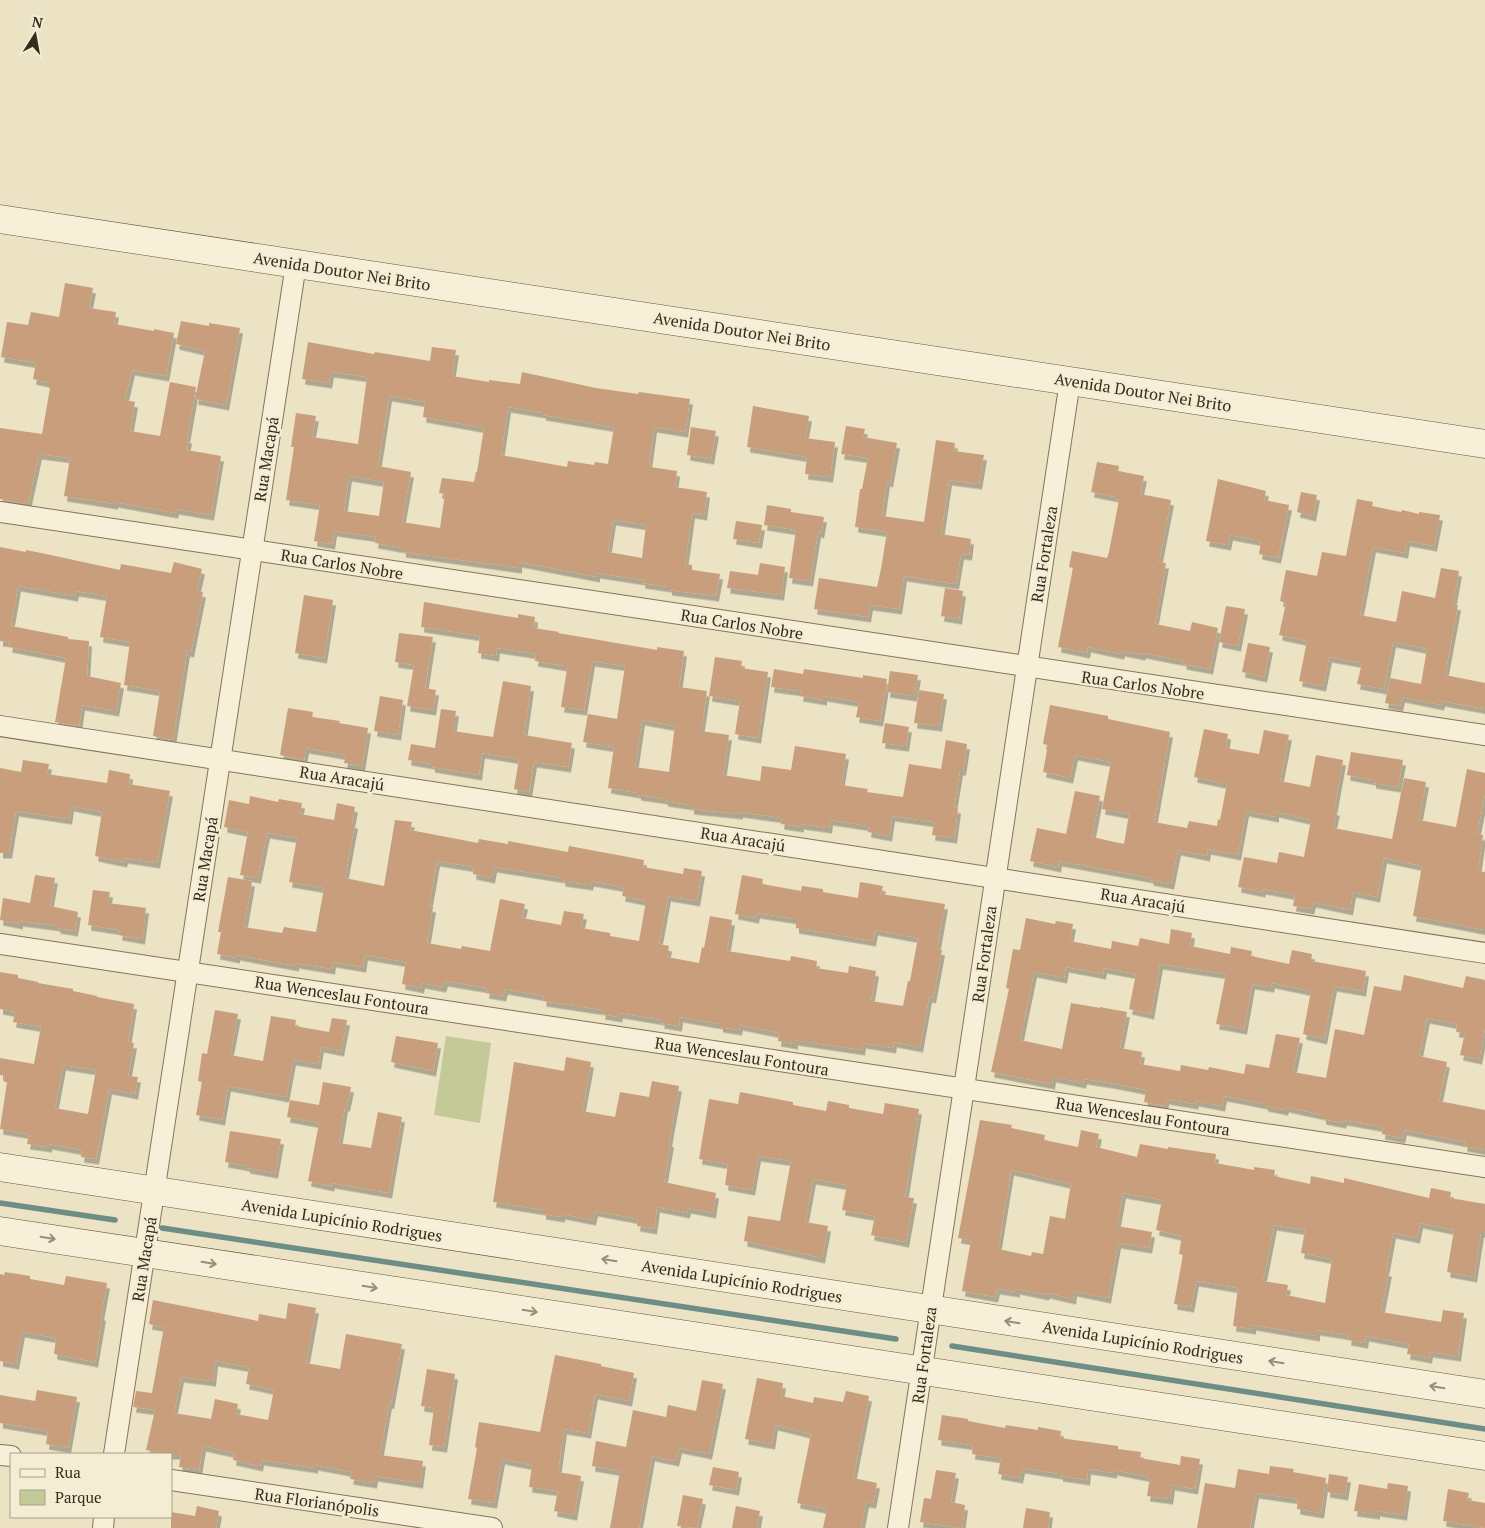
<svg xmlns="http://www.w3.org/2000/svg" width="1485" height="1528" viewBox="0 0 1485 1528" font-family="'PT Serif',serif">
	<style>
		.green { fill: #c3ca98 }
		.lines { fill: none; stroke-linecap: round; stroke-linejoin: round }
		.stream { stroke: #6d8d87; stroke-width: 5.5 }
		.building { fill: #c99e7b; fill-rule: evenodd; filter: url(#shadow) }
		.street-casing { stroke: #86745b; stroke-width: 22 }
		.secondary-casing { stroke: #68553e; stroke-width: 29 }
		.street { stroke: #f7efd7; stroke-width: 20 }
		.secondary { stroke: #f7efd7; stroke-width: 28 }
		.oneway { stroke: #978d7a }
		.labels { text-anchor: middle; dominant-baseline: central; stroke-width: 5; stroke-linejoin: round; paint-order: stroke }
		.street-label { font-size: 16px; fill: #372b1e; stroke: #f4ecd3 }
	</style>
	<defs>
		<filter id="shadow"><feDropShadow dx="3" dy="5.5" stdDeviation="0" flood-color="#0004"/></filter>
	</defs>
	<rect width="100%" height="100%" fill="#ece2c4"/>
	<!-- green -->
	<path class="green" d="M446,1036L491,1043L480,1123L434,1115Z"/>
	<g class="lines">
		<!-- stream -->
		<g class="stream">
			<path d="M0,1203L115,1220"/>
			<path d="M162,1228L896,1339"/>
			<path d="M952,1346L1485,1429"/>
		</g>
	</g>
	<!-- building -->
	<g class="building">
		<path d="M65,283L93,288L89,308L116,312L114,324L154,331V329L174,333L166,376L132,370L125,400L135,402L130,431L160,436L170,382L196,387L187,438H189L187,450L221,456L211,515L176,509L175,513L115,502V504L64,496L70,458L39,454L28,504L0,499V428L42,434L50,388V383L33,379L36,363L1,357L7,322L28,325L31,312L59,317Z"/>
		<path d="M181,321L209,326V323L240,328L226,405L195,399L205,351L176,344Z"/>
		<path d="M308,342L374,354L375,352L430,361L432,347L456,350L452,376L489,382V380L520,384L522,372L596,388L638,394L639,392L690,399L685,432L654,427L649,464L651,465L650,467L677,471L675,487L707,492L704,515L692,513L685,564L692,565V570L720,574L716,596L669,590V587L642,583L643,580L597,573V577L519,562V568L403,552V548L375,543L376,537L334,531L332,544L314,541L320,505L286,500L294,447H291L296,413L316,416L312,437L358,444L367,377L331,372L329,383L302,379ZM389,396L425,402L423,417L484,428L477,472H476L474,482L442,478L439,493L445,494L440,528L402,522L411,472L378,466ZM508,407L543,413V415L614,427L608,464L595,462L594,465L568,461L567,467L501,455ZM349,476L384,482L379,516L344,511ZM613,520L646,525L642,558L608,552Z"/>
		<path d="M753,406L809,416L805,438L835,442L830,477L805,474L807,457L747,447Z"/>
		<path d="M846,426L865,429L863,437L897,443L890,482L887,481L882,516L924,522L936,440L955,443L954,451L984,455L979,484L949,480L941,534L971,539L969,555L961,554L956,584L904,576L899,609L870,605L868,617L814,609L819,578L877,587L881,569L887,532L855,527L860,489H862L868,458L841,454Z"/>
		<path d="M691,427L716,431L711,459L687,455Z"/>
		<path d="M1097,462L1119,466L1118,471L1144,476L1140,494L1171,500L1159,562L1166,563L1155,624L1190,631L1192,622L1218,628L1210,669L1183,664L1184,661L1143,653L1142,655L1122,651L1121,654L1088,647L1087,653L1058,647L1073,568L1069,567L1072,551L1107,558L1109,552L1119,500L1116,499V497L1091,492Z"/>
		<path d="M1218,479L1266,491L1264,500L1289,505L1278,558L1259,554L1261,541L1230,535L1228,545L1206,541Z"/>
		<path d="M1301,492L1317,495L1313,516L1297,512Z"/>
		<path d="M1357,499L1373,502L1372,506L1401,512L1402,510L1419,514V512L1440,515L1434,546L1407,541L1405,553L1373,547L1360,615L1396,622L1402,591L1435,598L1441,568L1459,571L1453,604L1458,605L1445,675L1485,683V709L1442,701L1441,705L1402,697L1400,706L1385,703L1390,678L1421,684L1427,649L1393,642L1384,689L1357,684L1362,663L1329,657L1323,686L1299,681L1307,641L1279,635L1286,603L1280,601L1286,570L1317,576L1322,552L1346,556Z"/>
		<path d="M767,505L791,509V512L824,517L821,533L818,532L810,581L789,578L796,530L764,525Z"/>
		<path d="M736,521L762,525L759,543L733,539Z"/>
		<path d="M0,547L26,552V550L46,554L120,570L121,564L171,573L174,562L202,569L197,591L203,592L191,652L187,651L173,740L153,736L160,691L124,685L130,642L100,637L107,596L76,591L75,596L18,586L11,626L68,637V639L89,641L87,676L121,683L116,711L82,705L79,726L55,722L66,658L9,647L10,642L0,641Z"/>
		<path d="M760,563L785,567L781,595L727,588L730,571L758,575Z"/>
		<path d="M945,588L963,591L959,619L941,616Z"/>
		<path d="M304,595L333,600L324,658L295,653Z"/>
		<path d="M424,602L518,618V614L535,617L534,628L559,632L558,633L657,650V647L684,651L679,687L707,691L701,731L729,735L723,775L760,781L762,766L791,770L795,746L846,754L841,785L868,789L867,792L903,797L909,764L941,769L946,740L967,744L963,770H960L954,807L958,808L954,838L932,835L934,822L892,816L889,836L868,832L869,826L830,820L829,828L801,824V827L781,824L782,818L740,812V814L691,809V805L665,801V799L638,795V793L608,788L614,747L583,742L588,714L617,719L625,666L592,661L584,710L561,707L567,669H565V666L535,661L536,654L497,648L496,656L478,653L480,636L421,627ZM642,720L675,726L669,772L635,767Z"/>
		<path d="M1226,606L1245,609L1238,646L1219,642Z"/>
		<path d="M399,633L433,637L425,688L436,690L433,710L407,706L414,665L395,662Z"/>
		<path d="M1248,643L1270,647L1264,677L1242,672Z"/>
		<path d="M715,657L742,661L741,668L768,672L758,738L735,734L740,701L709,696Z"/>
		<path d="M774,669L803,674L804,669L863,678V675L887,679L880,721L856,717L859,702L824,696V700L800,696L801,691L771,687Z"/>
		<path d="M890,671L918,675L914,696L887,692Z"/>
		<path d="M503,681L531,686L524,735L572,743L568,767L534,762L529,792L514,789L519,759L482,753L479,775L432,767V764L408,760L411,744L435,748L441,709L456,711L453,731L493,737Z"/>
		<path d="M919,690L944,694L939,726L914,723Z"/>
		<path d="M380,696L403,700L398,735L374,731Z"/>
		<path d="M1050,705L1108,716V719L1170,732L1154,822L1187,828L1189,821L1217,826L1218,819L1220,820L1227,784L1194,777L1204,729L1228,734L1226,748L1259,754L1264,730L1289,735L1280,781L1310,787L1316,755L1343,760L1334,810H1337L1333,828L1392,839L1404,778L1426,782L1419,820L1456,827L1467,769L1485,773V794L1477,834L1483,835L1478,871L1485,872V930L1413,916L1422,866L1384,858L1377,897L1353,892L1350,910L1313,902L1311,909L1293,906L1295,895L1263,889L1262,892L1238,887L1244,857L1277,863L1279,852L1304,857L1311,820L1276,812V817L1246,811L1238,855L1208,849L1207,856L1178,850L1171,884L1150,880L1151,878L1081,865L1059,861L1058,867L1030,861L1037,828L1066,834L1075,791L1100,796L1092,837L1124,844L1129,814L1102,809L1111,762L1075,755L1070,778L1043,772L1048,745L1043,744Z"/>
		<path d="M288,708L313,712L312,717L340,721L339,723L368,728L362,766L344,763L346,755L306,748L304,760L280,755Z"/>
		<path d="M885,723L909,727L906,746L882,743Z"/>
		<path d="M1351,752L1403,760L1398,787L1373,783V780L1347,775Z"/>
		<path d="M23,760L49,764L47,774L107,783L109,770L130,774L129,784L170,791L157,863L125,858L124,862L95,856L102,812L71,806L69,819L16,811L9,853H0V768L21,772Z"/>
		<path d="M250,796L278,802L279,799L302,803L300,814L334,820L337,803L355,807L352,823H355L345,878L384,886L395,820L412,822L410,830L478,843L479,839L508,844V841L568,852L569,846L644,860L643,867L683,874L684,868L702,871L697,901L668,896L659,944L669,946L667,957L699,963L702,947L704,948L710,916L732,920L727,951L790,961L791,956L817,961L816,968L848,973L849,966L876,971L871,1001L903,1006L908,981H910L918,938L875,930L873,941L796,928V919L757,913L756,918L735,914L742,875L763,879L762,884L801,891L802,886L823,889V892L858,898L860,882L883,886L881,894L945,904L937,949L942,950L933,998L929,997L920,1047L894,1042L893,1048L863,1043L862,1050L795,1040V1044L778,1041L779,1033L740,1025L739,1030L720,1027V1024L680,1017L679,1026L661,1023L662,1020L620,1013L619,1017L602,1014L603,1010L543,1001L544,996L505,989L503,996L486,993L487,988L445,981L443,987L422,983L421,988L402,984L406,962L365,955L363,967L333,962L332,969L296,963V966L237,955V958L217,954L221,932H218L228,877L252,881L244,927L282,933L284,927L316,932L324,888L289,882L297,838L267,833L258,878L240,875L248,832L224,827L229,800L249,804ZM437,861L474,867L473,874L492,878L494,867L563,878L562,881L590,885L591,881L624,887L622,896L646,901L639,941L610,936V933L581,928L584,914L564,911L561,925L522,918L525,904L500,899L490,951L462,946L461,949L427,943L433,907L429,906Z"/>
		<path d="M35,875L55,878L50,906L78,912L75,931L57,928L58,926L20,921V924L0,920L3,898L30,903Z"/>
		<path d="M93,890L110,892L108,903L146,908L142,939L119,935L120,930L88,925Z"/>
		<path d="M1026,918L1055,924L1056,921L1073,924L1070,941L1111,949L1112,941L1138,946L1140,938L1169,944L1171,929L1192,933L1190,946L1230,954L1231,947L1252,951L1251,956L1289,964L1292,950L1312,954L1311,961L1366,971L1363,991L1334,986L1324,1039L1303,1034L1311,991L1272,983L1271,987L1252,984L1244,1029L1216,1024L1226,974L1160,964L1151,1014L1129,1009L1136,974L1104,968L1103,974L1066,967L1064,978L1034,972L1020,1040L1062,1049L1071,1003L1100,1008V1007L1127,1012L1120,1048L1142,1052L1140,1064L1180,1071L1181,1065L1208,1070L1209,1067L1244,1074L1246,1064L1269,1068L1276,1034L1300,1038L1293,1072L1326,1078L1335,1029L1364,1035L1374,986L1401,991L1404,975L1463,988L1466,976L1485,980V1028L1479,1059L1460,1055L1465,1033L1456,1032L1457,1024L1427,1018L1419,1056L1447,1062L1439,1101L1485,1110V1150L1464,1146L1465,1142L1404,1130L1402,1138L1382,1134L1383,1127L1344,1120L1343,1123L1323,1119V1115L1286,1107L1285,1110L1265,1106V1104L1224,1096L1222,1106L1196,1101L1195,1104L1166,1099L1165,1106L1144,1102L1146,1090L1110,1083L1084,1079L1083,1083L1053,1077L1052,1084L991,1072L1009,989L1006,988L1013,949L1020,950Z"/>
		<path d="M0,972L18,975V978L38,982V983L73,989V991L97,996V997L134,1004L128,1042L134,1043L128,1076L138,1077L135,1094L109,1089L96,1159L81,1157L82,1150L49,1144V1147L27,1144L29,1134L0,1129L7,1082H4L5,1076L0,1075V1058L34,1064L41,1027L13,1022L15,1012L0,1009ZM63,1065L96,1070L88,1114L55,1108Z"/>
		<path d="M215,1010L238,1014L230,1055L263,1061L271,1016L296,1020L295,1026L329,1032L332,1018L347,1020L341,1051L321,1047L318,1064L293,1060L286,1097L228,1086L222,1120L196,1115L202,1082L198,1081L202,1053L207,1054Z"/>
		<path d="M396,1036L438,1043L433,1071L391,1062Z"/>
		<path d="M566,1057L591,1062L582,1111L615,1117L620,1092L649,1097L652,1081L679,1086L669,1141L671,1142L664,1182L716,1193L713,1213L688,1208L687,1213L657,1207L654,1229L637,1226L638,1219L595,1211L593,1220L562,1214V1217L543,1214V1210L493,1202L514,1062L564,1071Z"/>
		<path d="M323,1082L351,1087L347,1106H345L339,1143L371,1148L378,1112L402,1117L389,1193L332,1183L331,1186L308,1181L319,1123L287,1117L290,1100L319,1105Z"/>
		<path d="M740,1092L793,1102V1105L826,1111L828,1101L849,1105V1108L883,1114L885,1103L919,1109L905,1197L914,1198L906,1242L871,1235L875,1216L842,1210L847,1185L813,1179L805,1222L828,1226L822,1258L744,1241L748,1216L780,1221L791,1161L758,1156L752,1190L725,1185L728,1164L699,1159L709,1099L738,1104Z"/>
		<path d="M980,1120L1012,1125L1011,1128L1045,1135L1044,1140L1078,1147L1081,1130L1099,1134L1096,1147L1137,1157L1140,1144L1168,1149V1147L1216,1154L1215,1163L1254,1170V1167L1275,1170L1274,1176L1310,1184L1311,1176L1344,1183V1178L1429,1198L1431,1188L1451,1192L1450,1198L1485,1204V1232H1481L1474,1277L1447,1272L1454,1230L1420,1223L1417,1238L1393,1233L1386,1271H1389L1381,1312L1441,1322L1443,1310L1464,1313L1458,1356L1430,1352L1429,1358L1407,1354L1409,1344L1366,1336L1365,1343L1348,1340L1349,1335L1317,1330V1336L1253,1325V1329L1233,1326L1238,1288L1196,1281L1191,1307L1174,1304L1183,1255L1179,1254L1182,1236L1156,1230L1162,1200L1123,1193L1117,1226L1152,1232L1149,1248L1118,1243L1108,1298L1074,1291L1073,1299L1047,1293L1046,1295L1017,1289V1292L997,1289L995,1297L962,1291L971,1240L958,1238ZM1011,1170L1071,1184L1065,1219L1050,1216L1043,1254L1032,1252L1031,1256L998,1249ZM1274,1225L1305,1230L1301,1253L1332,1259L1325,1303L1286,1295L1288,1285L1263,1281Z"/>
		<path d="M230,1131L281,1139L275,1173L247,1168V1166L225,1162Z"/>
		<path d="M5,1272L30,1276V1279L64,1285L66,1276L107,1283L101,1315H103L95,1362L54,1354L56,1338L22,1332L16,1364L0,1361V1274L4,1275Z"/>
		<path d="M153,1300L258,1321L259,1314L286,1319L288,1303L316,1308L306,1363L340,1369L346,1334L402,1344L391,1404L389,1403L380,1455L423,1461L420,1483L375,1476L374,1483L350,1479L352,1472L315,1465V1468L261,1460L260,1466L233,1460L234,1453L203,1446L199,1470L179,1467L181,1454H164L146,1450L155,1410L133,1407L136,1391L152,1393L164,1327L149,1324ZM215,1361L249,1367L246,1384L274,1390L268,1420L236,1414L238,1404L215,1399L211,1419L174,1413L181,1377L213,1381Z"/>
		<path d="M555,1355L601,1364V1366L634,1373L629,1401L595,1394L588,1433L564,1429L558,1472L581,1476L574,1515L554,1511L558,1491L529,1487L532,1465L502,1459L494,1503L468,1499L477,1448L475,1447L479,1422L540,1432Z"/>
		<path d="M427,1369L455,1374L444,1447L429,1445L434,1408L421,1406Z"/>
		<path d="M757,1378L783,1383L781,1396L813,1403L814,1397L843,1402L846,1391L869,1396L853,1478L877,1483L873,1503L866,1502L861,1528H823L827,1509L797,1503L811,1434L775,1425L772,1444L745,1439Z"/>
		<path d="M702,1380L723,1384L709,1454L679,1448L676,1461L652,1456L639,1528H610L620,1471L592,1466L596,1441L626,1447L633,1410L666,1417L668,1405L696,1411Z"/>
		<path d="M37,1390L77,1397L68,1448L46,1444L48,1431L0,1423V1395L35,1401Z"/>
		<path d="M942,1415L968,1419V1421L1005,1428L1006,1425L1038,1430V1427L1061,1431L1060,1438L1118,1446V1449L1141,1452L1140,1458L1180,1465L1181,1456L1200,1459L1195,1489L1172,1485L1170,1499L1147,1496L1150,1477L1114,1470V1473L1088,1469L1087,1480L1060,1476V1474L1022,1468L1020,1478L998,1474L1001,1458L972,1454L973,1445L938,1440Z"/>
		<path d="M1270,1466L1294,1469L1293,1472L1326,1478L1321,1513L1297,1509L1298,1499L1256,1493L1250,1528H1197L1205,1483L1235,1488L1238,1469L1269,1474Z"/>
		<path d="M713,1467L739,1472L736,1490L709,1485Z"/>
		<path d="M936,1470L956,1473L951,1502L965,1505L962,1528L920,1522L924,1498L931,1499Z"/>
		<path d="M1329,1474L1348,1477L1345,1495L1327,1492Z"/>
		<path d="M1388,1483L1408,1486L1404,1515L1377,1511V1514L1354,1511L1359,1484L1387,1489Z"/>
		<path d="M1448,1489L1469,1493L1467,1500L1485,1503V1528L1443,1521Z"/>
		<path d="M683,1495L703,1499L697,1528L677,1526Z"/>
		<path d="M197,1506L219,1511L216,1528H171V1512L195,1516Z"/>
		<path d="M736,1506L760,1511L757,1528H732Z"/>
		<path d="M1026,1508L1050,1512L1048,1528H1023Z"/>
	</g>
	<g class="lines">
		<!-- street casing -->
		<g class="street-casing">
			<g id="street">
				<path d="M0,512L1485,735"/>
				<path d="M0,726L1485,953"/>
				<path d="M0,944L1485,1167"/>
				<path d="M114,1454L296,264"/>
				<path d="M0,1455L11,1456"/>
				<path d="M171,1480L492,1528"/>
				<path d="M103,1528L104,1517"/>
				<path d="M898,1528L1070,381"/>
			</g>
		</g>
		<!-- secondary casing -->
		<g class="secondary-casing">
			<g id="secondary">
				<path d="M0,219L1485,444"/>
				<path d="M0,1167L1485,1394"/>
				<path d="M0,1231L1485,1456"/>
			</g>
		</g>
		<!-- street -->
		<use href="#street" class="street"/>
		<!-- secondary -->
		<use href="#secondary" class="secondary"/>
	</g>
	<!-- one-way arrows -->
	<defs><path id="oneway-shaft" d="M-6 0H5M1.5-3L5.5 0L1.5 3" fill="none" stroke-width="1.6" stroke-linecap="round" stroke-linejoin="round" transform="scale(1.25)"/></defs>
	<g class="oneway">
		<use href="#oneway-shaft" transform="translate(48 1238) rotate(9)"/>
		<use href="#oneway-shaft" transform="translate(609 1260) rotate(-171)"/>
		<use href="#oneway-shaft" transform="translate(209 1263) rotate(9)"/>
		<use href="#oneway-shaft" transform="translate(370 1287) rotate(9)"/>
		<use href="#oneway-shaft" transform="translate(530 1311) rotate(9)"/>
		<use href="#oneway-shaft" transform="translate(1012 1322) rotate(-171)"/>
		<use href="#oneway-shaft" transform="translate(1276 1362) rotate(-171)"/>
		<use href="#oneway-shaft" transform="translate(1437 1387) rotate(-171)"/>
	</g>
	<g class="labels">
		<!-- street labels -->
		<g class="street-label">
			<text transform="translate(342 271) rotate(9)">Avenida Doutor Nei Brito</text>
			<text transform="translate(742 331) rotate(9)">Avenida Doutor Nei Brito</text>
			<text transform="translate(1143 392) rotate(9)">Avenida Doutor Nei Brito</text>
			<text transform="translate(266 459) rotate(-81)">Rua Macapá</text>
			<text transform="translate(1044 554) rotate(-81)">Rua Fortaleza</text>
			<text transform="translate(342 564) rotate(9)">Rua Carlos Nobre</text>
			<text transform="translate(742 624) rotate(9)">Rua Carlos Nobre</text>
			<text transform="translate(1143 685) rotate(8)">Rua Carlos Nobre</text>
			<text transform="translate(342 778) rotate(9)">Rua Aracajú</text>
			<text transform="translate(743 839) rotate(9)">Rua Aracajú</text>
			<text transform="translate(205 859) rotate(-81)">Rua Macapá</text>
			<text transform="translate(1143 900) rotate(9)">Rua Aracajú</text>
			<text transform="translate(984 954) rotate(-82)">Rua Fortaleza</text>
			<text transform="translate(342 995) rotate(9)">Rua Wenceslau Fontoura</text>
			<text transform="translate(742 1056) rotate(9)">Rua Wenceslau Fontoura</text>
			<text transform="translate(1143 1116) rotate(9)">Rua Wenceslau Fontoura</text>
			<text transform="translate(342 1220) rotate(9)">Avenida Lupicínio Rodrigues</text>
			<text transform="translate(144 1259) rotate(-81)">Rua Macapá</text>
			<text transform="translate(742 1281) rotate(9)">Avenida Lupicínio Rodrigues</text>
			<text transform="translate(1143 1342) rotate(9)">Avenida Lupicínio Rodrigues</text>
			<text transform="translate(924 1355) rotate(-82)">Rua Fortaleza</text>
			<text transform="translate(317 1502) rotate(8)">Rua Florianópolis</text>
		</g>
	</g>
	<!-- legend -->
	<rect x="10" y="1453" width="162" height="65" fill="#f4ecd3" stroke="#a89f8b"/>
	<rect x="20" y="1469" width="25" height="8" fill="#f7efd7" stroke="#a89f8b"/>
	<text x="55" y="1478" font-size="15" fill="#372b1e">Rua</text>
	<rect x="20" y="1490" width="25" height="15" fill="#c3ca98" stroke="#a89f8b"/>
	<text x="55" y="1503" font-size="15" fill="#372b1e">Parque</text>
	<!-- north arrow -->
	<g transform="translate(35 35) rotate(11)" stroke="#f4ecd3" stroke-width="4" paint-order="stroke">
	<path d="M0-4L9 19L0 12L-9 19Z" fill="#372b1e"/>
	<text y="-8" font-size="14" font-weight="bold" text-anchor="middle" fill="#372b1e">N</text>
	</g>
</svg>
